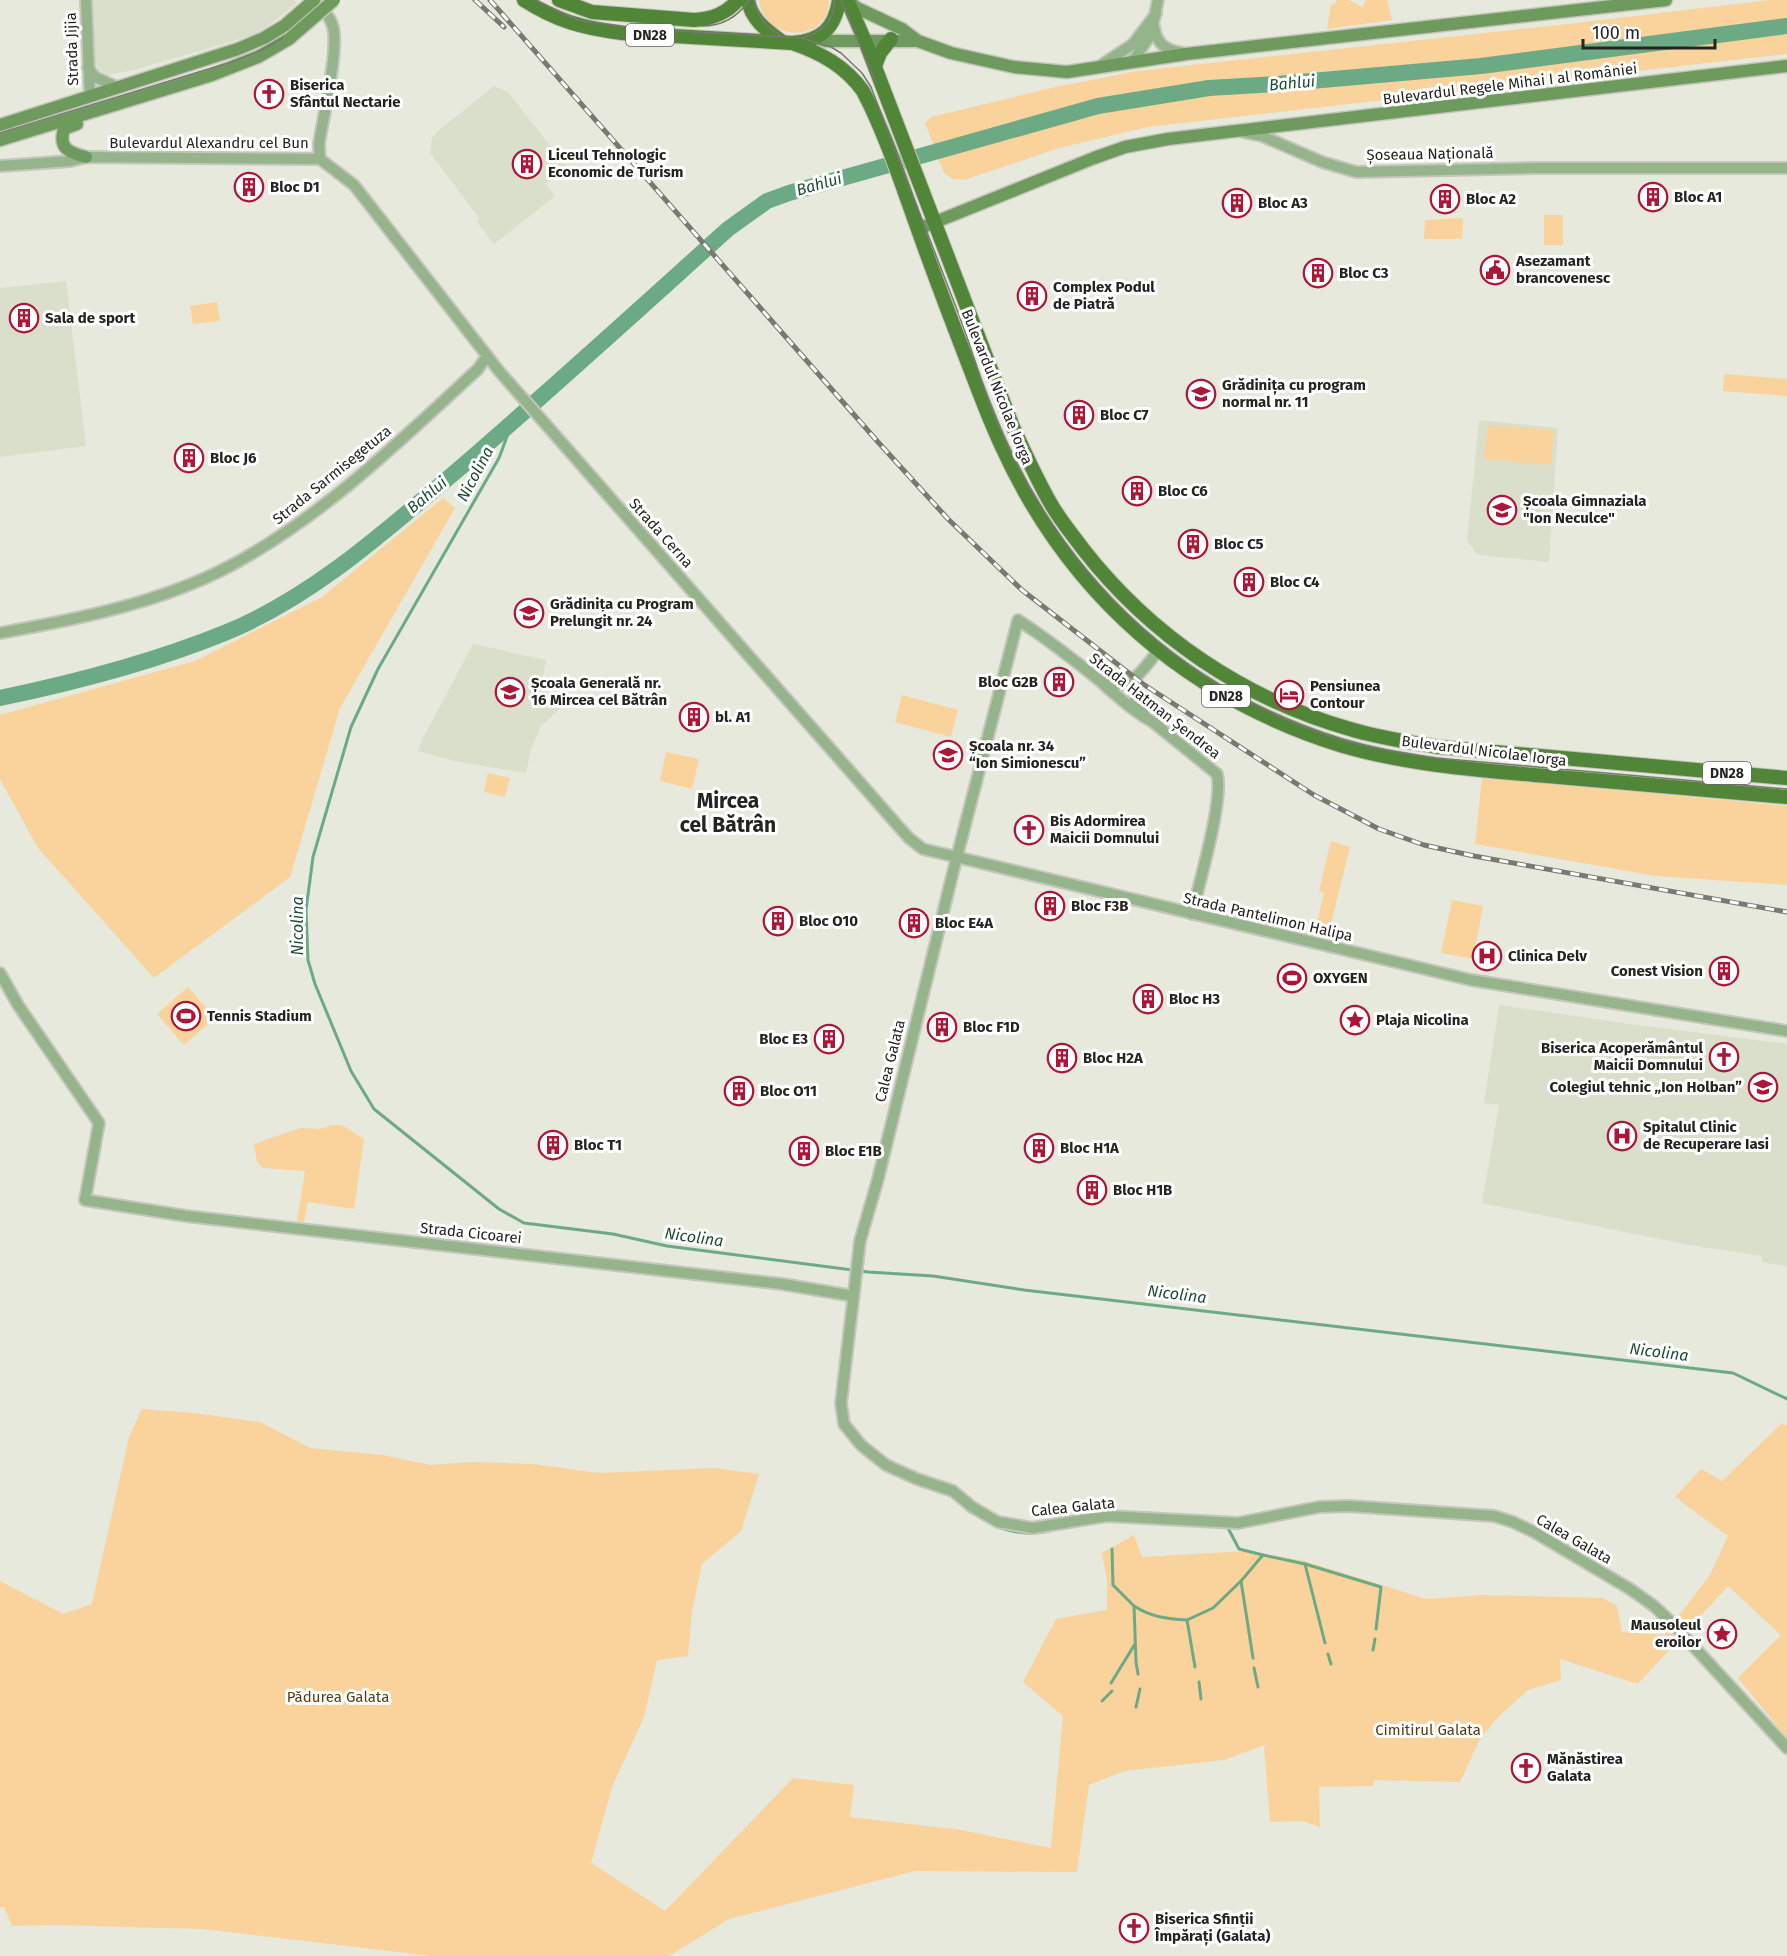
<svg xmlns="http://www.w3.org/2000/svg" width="1787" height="1956" viewBox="0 0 1787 1956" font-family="'Fira Sans',sans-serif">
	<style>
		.built { fill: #dadfcc }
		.green { fill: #f9d39b }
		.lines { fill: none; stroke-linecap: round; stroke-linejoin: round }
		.stream { stroke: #6baa85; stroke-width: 3 }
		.river { stroke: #6baa85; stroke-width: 16 }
		.tertiary-casing { stroke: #c3c6ba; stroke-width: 14 }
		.secondary-casing { stroke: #c3c6ba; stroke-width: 15 }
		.primary-casing { stroke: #c3c6ba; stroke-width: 16 }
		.tertiary { stroke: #96b48b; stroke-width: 10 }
		.secondary { stroke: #6e9a5d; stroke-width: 12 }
		.primary { stroke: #518639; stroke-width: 14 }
		.tram { stroke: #787a72; stroke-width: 1.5 }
		.rail-casing { stroke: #787a72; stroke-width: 5 }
		.rail { stroke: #fff; stroke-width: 3; stroke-dasharray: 9; stroke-linecap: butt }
		.secondary-bridge-casing { stroke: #c3c6ba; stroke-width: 15; stroke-linecap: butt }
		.secondary-bridge { stroke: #6e9a5d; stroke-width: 12 }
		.labels { text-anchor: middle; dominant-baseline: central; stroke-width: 6; stroke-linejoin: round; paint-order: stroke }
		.shield { fill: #fff; stroke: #666664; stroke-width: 1.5 }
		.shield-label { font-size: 14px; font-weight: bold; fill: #242521 }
		.street-label { font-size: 15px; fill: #242521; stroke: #fff }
		.poi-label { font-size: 15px; font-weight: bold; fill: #242521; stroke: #fff; text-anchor: start }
		.park-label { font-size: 15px; fill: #573d10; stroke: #fff }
		.water-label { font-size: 16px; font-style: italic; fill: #1d4d33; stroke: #fff }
		.district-label { font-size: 21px; font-weight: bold; fill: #242521; stroke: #fff }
	</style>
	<rect width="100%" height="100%" fill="#e6e9dc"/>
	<!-- built -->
	<g class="built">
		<path d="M93,0H294L297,3L258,34L134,70L108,75L99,70L94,60Z"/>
		<path d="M494,86L508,92L567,167L546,184L555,196L494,244L477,222L480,219L430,153L432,138L440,129Z"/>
		<path d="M66,281L86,446L0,457V288Z"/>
		<path d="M1479,420L1558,428L1549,562L1478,555L1467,541Z"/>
		<path d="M473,644L546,660L541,688L565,704L541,726L531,749L526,773L454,761L418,751L421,742Z"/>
		<path d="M1499,1005L1637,1025L1787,1044V1266L1762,1262V1256L1684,1244L1482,1203L1499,1105L1484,1103Z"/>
	</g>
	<!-- green -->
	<g class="green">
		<path d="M759,0H829C829,44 764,43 759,0Z"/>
		<path d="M1337,0H1349L1363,7L1366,0H1387L1392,20L1327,29L1331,4L1334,5Z"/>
		<path d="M1770,0H1787V54L1148,127L1059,148L964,180L953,179L944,173L925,123L931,117L1051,88L1138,71L1559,25Z"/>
		<rect x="1544" y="215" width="19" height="30"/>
		<path d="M1463,218L1462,239H1424L1425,220Z"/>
		<path d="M217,302L220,321L193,324L190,306Z"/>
		<path d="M1724,374L1787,379V396L1723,391Z"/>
		<path d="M1488,425L1554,430L1551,465L1484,459Z"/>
		<path d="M443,498L455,508L340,708L290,877L154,978L38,848L0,779V715L195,661L322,597Z"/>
		<path d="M902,695L958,710L951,737L895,722Z"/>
		<path d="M666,752L699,759L692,789L660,781Z"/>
		<path d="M488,773L510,778L505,797L484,792Z"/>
		<path d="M1482,778L1787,806V885L1656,876L1475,844Z"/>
		<path d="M1331,841L1350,847L1328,935L1315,931L1324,893L1319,891Z"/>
		<path d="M1452,900L1483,906L1473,959L1441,953Z"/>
		<path d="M188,987L215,1018L184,1045L157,1014Z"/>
		<path d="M331,1125H342L364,1139L354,1209L308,1202L304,1222L297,1221L305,1171L263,1168L257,1162L254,1144L300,1128L320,1129Z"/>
		<path d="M142,1409L194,1413L260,1422L310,1448L382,1455L431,1465L471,1462L533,1464L598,1473L715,1468L759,1474L741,1531L702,1564L692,1611L688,1656L657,1660L644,1717L612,1787L591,1863L665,1911L793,1778L854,1785L850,1817L961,1830L1051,1848L1063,1716L1023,1682L1056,1619L1107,1610V1580L1102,1553L1134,1535L1142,1557L1247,1551L1305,1561L1426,1599L1481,1595L1603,1598L1617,1606L1622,1632L1664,1635L1710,1575L1728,1536L1675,1497L1701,1469L1722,1481L1782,1423L1787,1426V1738L1738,1678L1781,1635L1728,1586L1638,1684L1560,1659L1561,1680L1528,1690L1499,1716L1480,1739L1460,1782L1374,1780L1373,1786L1319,1787L1320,1827L1302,1821L1270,1822L1264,1747L1267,1744L1224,1760L1124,1771L1089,1785L1077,1872L915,1871L729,1919L669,1956H432L203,1929L54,1925L12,1926L4,1907H0V1581L63,1614L92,1604L129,1437Z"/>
	</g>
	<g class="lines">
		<!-- stream -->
		<g class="stream">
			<path d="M512,423L499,458L378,669L351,727L313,857L306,910L308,960L315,984L351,1071L374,1109L499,1209L524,1223L613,1234L667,1246L868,1272L933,1276L1024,1290L1733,1373L1787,1399"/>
			<path d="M1001,1528C1020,1534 1033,1535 1052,1530"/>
			<path d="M1228,1528L1239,1549L1263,1555"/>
			<path d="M1112,1549L1113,1585L1134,1606L1136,1662L1138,1674"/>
			<path d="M1305,1564L1381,1587L1376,1629"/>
			<path d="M1134,1606C1151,1617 1167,1619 1187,1620"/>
			<path d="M1373,1650L1375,1639"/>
			<path d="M1328,1654L1331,1664"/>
			<path d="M1253,1658L1241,1581L1263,1555L1305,1564L1325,1643"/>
			<path d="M1195,1667L1187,1620L1213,1608L1241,1581"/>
			<path d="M1254,1668L1258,1687"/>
			<path d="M1199,1682L1201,1699"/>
			<path d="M1111,1683L1135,1644"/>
			<path d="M1102,1701L1112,1691"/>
			<path d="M1136,1707L1140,1689"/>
		</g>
		<!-- river -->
		<path class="river" d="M0,698C77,682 154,662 227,632C312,597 383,533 453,474C546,394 637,311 728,229L767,201L789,193L1098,106L1209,88L1277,84L1481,66L1787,26"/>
		<!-- tertiary casing -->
		<g class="tertiary-casing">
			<g id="tertiary">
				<path d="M86,0L90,97"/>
				<path d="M317,4C324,11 331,18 333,27C339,49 323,118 319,144L320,159"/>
				<path d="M1154,27C1157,45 1166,50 1183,53"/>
				<path d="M1133,61L1151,34L1158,0"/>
				<path d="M1100,66L1133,44L1156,14"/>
				<path d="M88,68L95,77L117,87"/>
				<path d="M1243,132L1262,136L1322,162L1356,172L1534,168H1787"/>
				<path d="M0,166L71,161L86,157L320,159L354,185L499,371L899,827L909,838L923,849L1471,980L1787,1031"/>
				<path d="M0,633C78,619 160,603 230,566C324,516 401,440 478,369L487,356"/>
				<path d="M1102,681C1131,694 1142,670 1158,651"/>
				<path d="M1133,681L1136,704L1144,714"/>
				<path d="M1192,914C1199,883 1224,800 1217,774L1153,722C1131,710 1113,692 1094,676C1069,656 1044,637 1018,620L952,876L878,1179L860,1241L841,1403L844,1424L861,1445L886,1465L917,1479L953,1491L972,1507L998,1522L1033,1528L1107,1516L1238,1523L1319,1507L1349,1506L1494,1516L1513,1522L1534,1532L1630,1589L1654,1606L1672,1623L1787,1748"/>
				<path d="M0,973L18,1005L99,1123L85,1200L186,1216L782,1284L853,1296"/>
			</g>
		</g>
		<!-- secondary casing -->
		<g class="secondary-casing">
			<g id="secondary">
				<path d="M847,0L857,8L902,29L918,41L951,53L1014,67L1067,72L1186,54L1666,0"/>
				<path d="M816,38L826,41H916"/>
				<path d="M77,124L64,129C58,148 69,153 86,157"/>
				<path d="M0,125L238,49L264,38L284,26"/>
				<path d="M0,140L212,75L258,57L289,39"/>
				<path d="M918,229L1094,158L1125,147L1168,139L1787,66"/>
			</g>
		</g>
		<!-- primary casing -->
		<g class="primary-casing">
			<g id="primary">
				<path d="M524,0C557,21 583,28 622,33L792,43C820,41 835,29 839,0"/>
				<path d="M559,0L592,12L694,20C712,19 726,14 738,0"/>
				<path d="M748,0C751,19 766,30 781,41"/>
				<path d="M847,0L865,41L1013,427C1025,453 1037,480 1051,504C1060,520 1072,534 1083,549C1151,636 1244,699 1350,729C1379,738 1409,742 1439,747L1787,778"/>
				<path d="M792,43C821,53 845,66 863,91C885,133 900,179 916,224C932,269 949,314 966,358C978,389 989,420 1003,449C1070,595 1187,697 1340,745C1407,765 1478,770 1547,776C1627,783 1707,790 1787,797"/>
				<path d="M875,66L880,53L891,39"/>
			</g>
		</g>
		<!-- tertiary -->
		<use href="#tertiary" class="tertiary"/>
		<!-- secondary -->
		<use href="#secondary" class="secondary"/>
		<!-- primary -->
		<use href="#primary" class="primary"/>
		<!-- tram -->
		<g class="tram">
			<path d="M535,0L578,20L643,29L802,38L831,47L841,53L862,73L871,87C900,163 930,239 959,315C974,355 985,397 1003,435C1071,584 1185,691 1343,740C1373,749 1405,753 1436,758L1787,789"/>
			<path d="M754,0C758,17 766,27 781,36"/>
			<path d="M841,0L876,83"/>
			<path d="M702,26C722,26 738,17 749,0"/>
			<path d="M802,38C820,33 836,21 834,0"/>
			<path d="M0,133L228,63L264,49L288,35L328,0"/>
		</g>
		<!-- rail casing -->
		<g class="rail-casing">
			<g id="rail">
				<path d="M475,0L504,27"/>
				<path d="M490,0L878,442L948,519L1022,590L1143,684L1314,795L1379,829L1424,845L1474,856L1787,912"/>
			</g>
		</g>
		<!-- rail -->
		<use href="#rail" class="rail"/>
		<!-- secondary-bridge casing -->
		<g class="secondary-bridge-casing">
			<g id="secondary-bridge">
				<path d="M284,26L314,0"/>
				<path d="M289,39L334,0"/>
			</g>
		</g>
		<!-- secondary-bridge -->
		<use href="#secondary-bridge" class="secondary-bridge"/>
	</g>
	<!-- icons -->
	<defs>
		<g id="church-ring" transform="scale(1.5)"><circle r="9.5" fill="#fff" stroke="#ac1738" stroke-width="1.5"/><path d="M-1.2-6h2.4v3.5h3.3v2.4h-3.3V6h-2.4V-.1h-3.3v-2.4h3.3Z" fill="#ac1738"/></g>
		<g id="building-ring" transform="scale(1.5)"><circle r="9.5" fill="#fff" stroke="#ac1738" stroke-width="1.5"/><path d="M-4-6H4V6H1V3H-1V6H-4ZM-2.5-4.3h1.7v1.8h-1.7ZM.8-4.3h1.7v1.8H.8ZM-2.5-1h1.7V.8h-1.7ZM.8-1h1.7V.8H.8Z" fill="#ac1738"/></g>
		<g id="civic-ring" transform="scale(1.5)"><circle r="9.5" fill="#fff" stroke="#ac1738" stroke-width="1.5"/><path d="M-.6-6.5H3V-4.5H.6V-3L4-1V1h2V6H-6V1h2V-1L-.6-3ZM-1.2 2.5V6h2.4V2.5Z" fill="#ac1738"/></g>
		<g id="school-ring" transform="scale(1.5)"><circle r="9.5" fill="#fff" stroke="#ac1738" stroke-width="1.5"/><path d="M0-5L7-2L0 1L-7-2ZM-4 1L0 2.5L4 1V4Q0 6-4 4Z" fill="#ac1738"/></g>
		<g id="hotel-ring" transform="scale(1.5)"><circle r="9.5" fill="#fff" stroke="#ac1738" stroke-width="1.5"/><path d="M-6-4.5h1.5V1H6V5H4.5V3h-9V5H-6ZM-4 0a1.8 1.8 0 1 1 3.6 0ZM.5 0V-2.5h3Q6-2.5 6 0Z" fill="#ac1738"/></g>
		<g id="hospital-ring" transform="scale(1.5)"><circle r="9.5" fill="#fff" stroke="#ac1738" stroke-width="1.5"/><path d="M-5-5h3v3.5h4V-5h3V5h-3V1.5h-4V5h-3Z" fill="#ac1738"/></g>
		<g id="stadium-ring" transform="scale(1.5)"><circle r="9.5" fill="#fff" stroke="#ac1738" stroke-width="1.5"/><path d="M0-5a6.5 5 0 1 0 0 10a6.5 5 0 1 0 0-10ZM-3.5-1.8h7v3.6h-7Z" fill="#ac1738"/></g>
		<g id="sight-ring" transform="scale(1.5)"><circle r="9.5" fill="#fff" stroke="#ac1738" stroke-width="1.5"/><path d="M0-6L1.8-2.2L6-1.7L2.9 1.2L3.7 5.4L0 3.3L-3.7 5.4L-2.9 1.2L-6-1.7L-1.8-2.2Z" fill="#ac1738"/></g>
	</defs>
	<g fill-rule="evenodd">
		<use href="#church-ring" x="269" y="94"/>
		<use href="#building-ring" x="527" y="164"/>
		<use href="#building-ring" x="249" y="187"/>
		<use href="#building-ring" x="1653" y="197"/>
		<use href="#building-ring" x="1445" y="199"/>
		<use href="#building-ring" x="1237" y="203"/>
		<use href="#civic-ring" x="1495" y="270"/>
		<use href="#building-ring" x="1318" y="273"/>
		<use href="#building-ring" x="1032" y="296"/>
		<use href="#building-ring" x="24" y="318"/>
		<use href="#school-ring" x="1201" y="394"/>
		<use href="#building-ring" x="1079" y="415"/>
		<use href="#building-ring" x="189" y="458"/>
		<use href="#building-ring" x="1137" y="491"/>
		<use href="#school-ring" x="1502" y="510"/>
		<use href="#building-ring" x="1193" y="544"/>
		<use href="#building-ring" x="1249" y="582"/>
		<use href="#school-ring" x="529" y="613"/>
		<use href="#building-ring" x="1059" y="682"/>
		<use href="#school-ring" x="510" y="692"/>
		<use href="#hotel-ring" x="1289" y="695"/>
		<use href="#building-ring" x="694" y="717"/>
		<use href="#school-ring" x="948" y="755"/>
		<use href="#church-ring" x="1029" y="830"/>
		<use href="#building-ring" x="1050" y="906"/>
		<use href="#building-ring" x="778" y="921"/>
		<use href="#building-ring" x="914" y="923"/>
		<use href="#hospital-ring" x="1487" y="956"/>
		<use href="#building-ring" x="1724" y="971"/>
		<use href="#stadium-ring" x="1292" y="978"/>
		<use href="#building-ring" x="1148" y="999"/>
		<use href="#stadium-ring" x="186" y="1016"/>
		<use href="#sight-ring" x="1355" y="1020"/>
		<use href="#building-ring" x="942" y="1027"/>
		<use href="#building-ring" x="829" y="1039"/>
		<use href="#church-ring" x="1724" y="1057"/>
		<use href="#building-ring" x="1062" y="1058"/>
		<use href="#school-ring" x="1763" y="1087"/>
		<use href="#building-ring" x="739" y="1091"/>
		<use href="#hospital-ring" x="1622" y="1136"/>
		<use href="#building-ring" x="553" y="1145"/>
		<use href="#building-ring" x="1039" y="1148"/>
		<use href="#building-ring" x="804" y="1151"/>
		<use href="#building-ring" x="1092" y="1190"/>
		<use href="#sight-ring" x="1722" y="1634"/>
		<use href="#church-ring" x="1526" y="1768"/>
		<use href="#church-ring" x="1134" y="1928"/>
	</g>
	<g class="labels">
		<!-- shield labels -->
		<g class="shield">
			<rect x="626" y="24" width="48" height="22" rx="4.5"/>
			<rect x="1202" y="685" width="48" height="22" rx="4.5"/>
			<rect x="1703" y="762" width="48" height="22" rx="4.5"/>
		</g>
		<g class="shield-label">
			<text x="650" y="35">DN28</text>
			<text x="1226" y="696">DN28</text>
			<text x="1727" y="773">DN28</text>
		</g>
		<!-- street labels -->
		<g class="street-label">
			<text transform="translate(72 49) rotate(-92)">Strada Jijia</text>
			<text transform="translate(1510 84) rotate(-7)">Bulevardul Regele Mihai I al României</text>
			<text x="209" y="143">Bulevardul Alexandru cel Bun</text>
			<text transform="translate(1430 154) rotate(-1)">Șoseaua Națională</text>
			<text transform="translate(997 387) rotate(68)">Bulevardul Nicolae Iorga</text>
			<text transform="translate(332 475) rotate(-39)">Strada Sarmisegetuza</text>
			<text transform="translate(661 533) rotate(48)">Strada Cerna</text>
			<text transform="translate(1155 706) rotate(38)">Strada Hatman Șendrea</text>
			<text transform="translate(1484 751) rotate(7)">Bulevardul Nicolae Iorga</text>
			<text transform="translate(1268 917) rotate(13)">Strada Pantelimon Halipa</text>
			<text transform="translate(890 1061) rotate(-76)">Calea Galata</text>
			<text transform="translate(471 1233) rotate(6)">Strada Cicoarei</text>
			<text transform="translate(1073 1507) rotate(-6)">Calea Galata</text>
			<text transform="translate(1574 1539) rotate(30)">Calea Galata</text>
		</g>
		<!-- poi labels -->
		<g class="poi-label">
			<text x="290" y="85">Biserica<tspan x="290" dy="17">Sfântul Nectarie</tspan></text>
			<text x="548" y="155">Liceul Tehnologic<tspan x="548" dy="17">Economic de Turism</tspan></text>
			<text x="270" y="187">Bloc D1</text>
			<text x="1674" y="197">Bloc A1</text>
			<text x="1466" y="199">Bloc A2</text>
			<text x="1258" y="203">Bloc A3</text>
			<text x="1516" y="261">Asezamant<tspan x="1516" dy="17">brancovenesc</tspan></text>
			<text x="1339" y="273">Bloc C3</text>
			<text x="1053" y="287">Complex Podul<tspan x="1053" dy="17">de Piatră</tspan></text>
			<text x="45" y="318">Sala de sport</text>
			<text x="1222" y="385">Grădinița cu program<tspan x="1222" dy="17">normal nr. 11</tspan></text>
			<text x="1100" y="415">Bloc C7</text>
			<text x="210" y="458">Bloc J6</text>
			<text x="1158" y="491">Bloc C6</text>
			<text x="1523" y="501">Școala Gimnaziala<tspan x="1523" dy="17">"Ion Neculce"</tspan></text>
			<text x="1214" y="544">Bloc C5</text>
			<text x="1270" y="582">Bloc C4</text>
			<text x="550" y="604">Grădinița cu Program<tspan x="550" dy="17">Prelungit nr. 24</tspan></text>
			<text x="1038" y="682" text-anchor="end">Bloc G2B</text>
			<text x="531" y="683">Școala Generală nr.<tspan x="531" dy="17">16 Mircea cel Bătrân</tspan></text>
			<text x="1310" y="686">Pensiunea<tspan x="1310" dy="17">Contour</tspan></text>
			<text x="715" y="717">bl. A1</text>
			<text x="969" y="746">Școala nr. 34<tspan x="969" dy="17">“Ion Simionescu”</tspan></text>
			<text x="1050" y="821">Bis Adormirea<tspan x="1050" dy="17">Maicii Domnului</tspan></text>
			<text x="1071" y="906">Bloc F3B</text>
			<text x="799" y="921">Bloc O10</text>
			<text x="935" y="923">Bloc E4A</text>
			<text x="1508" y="956">Clinica Delv</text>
			<text x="1703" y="971" text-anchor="end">Conest Vision</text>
			<text x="1313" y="978">OXYGEN</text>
			<text x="1169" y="999">Bloc H3</text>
			<text x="207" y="1016">Tennis Stadium</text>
			<text x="1376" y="1020">Plaja Nicolina</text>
			<text x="963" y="1027">Bloc F1D</text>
			<text x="808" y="1039" text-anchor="end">Bloc E3</text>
			<text x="1703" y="1048" text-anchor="end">Biserica Acoperământul<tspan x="1703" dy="17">Maicii Domnului</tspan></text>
			<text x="1083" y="1058">Bloc H2A</text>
			<text x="1742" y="1087" text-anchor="end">Colegiul tehnic „Ion Holban”</text>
			<text x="760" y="1091">Bloc O11</text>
			<text x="1643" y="1127">Spitalul Clinic<tspan x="1643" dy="17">de Recuperare Iasi</tspan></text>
			<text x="574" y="1145">Bloc T1</text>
			<text x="1060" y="1148">Bloc H1A</text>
			<text x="825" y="1151">Bloc E1B</text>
			<text x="1113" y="1190">Bloc H1B</text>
			<text x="1701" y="1625" text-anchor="end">Mausoleul<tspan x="1701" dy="17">eroilor</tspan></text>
			<text x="1547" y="1759">Mănăstirea<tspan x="1547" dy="17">Galata</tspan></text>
			<text x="1155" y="1919">Biserica Sfinții<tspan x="1155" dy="17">Împărați (Galata)</tspan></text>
		</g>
		<!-- park labels -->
		<g class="park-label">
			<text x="338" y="1697">Pădurea Galata</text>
			<text x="1428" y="1730">Cimitirul Galata</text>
		</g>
		<!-- water labels -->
		<g class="water-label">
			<text transform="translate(1292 83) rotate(-5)">Bahlui</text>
			<text transform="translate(819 184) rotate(-16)">Bahlui</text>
			<text transform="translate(475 474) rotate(-62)">Nicolina</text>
			<text transform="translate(427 495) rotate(-40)">Bahlui</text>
			<text transform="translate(297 926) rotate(-90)">Nicolina</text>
			<text transform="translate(694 1237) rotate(8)">Nicolina</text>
			<text transform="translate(1177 1294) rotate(7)">Nicolina</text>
			<text transform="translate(1659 1352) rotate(7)">Nicolina</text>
		</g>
		<!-- district labels -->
		<g class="district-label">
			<text x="728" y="801">Mircea<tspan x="728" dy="24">cel Bătrân</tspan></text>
		</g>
	</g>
	<!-- scale -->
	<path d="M1583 39v9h132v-9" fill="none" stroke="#242521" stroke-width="3"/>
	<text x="1592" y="39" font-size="18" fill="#242521" stroke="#ffffff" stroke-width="4.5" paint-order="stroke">100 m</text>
</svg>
